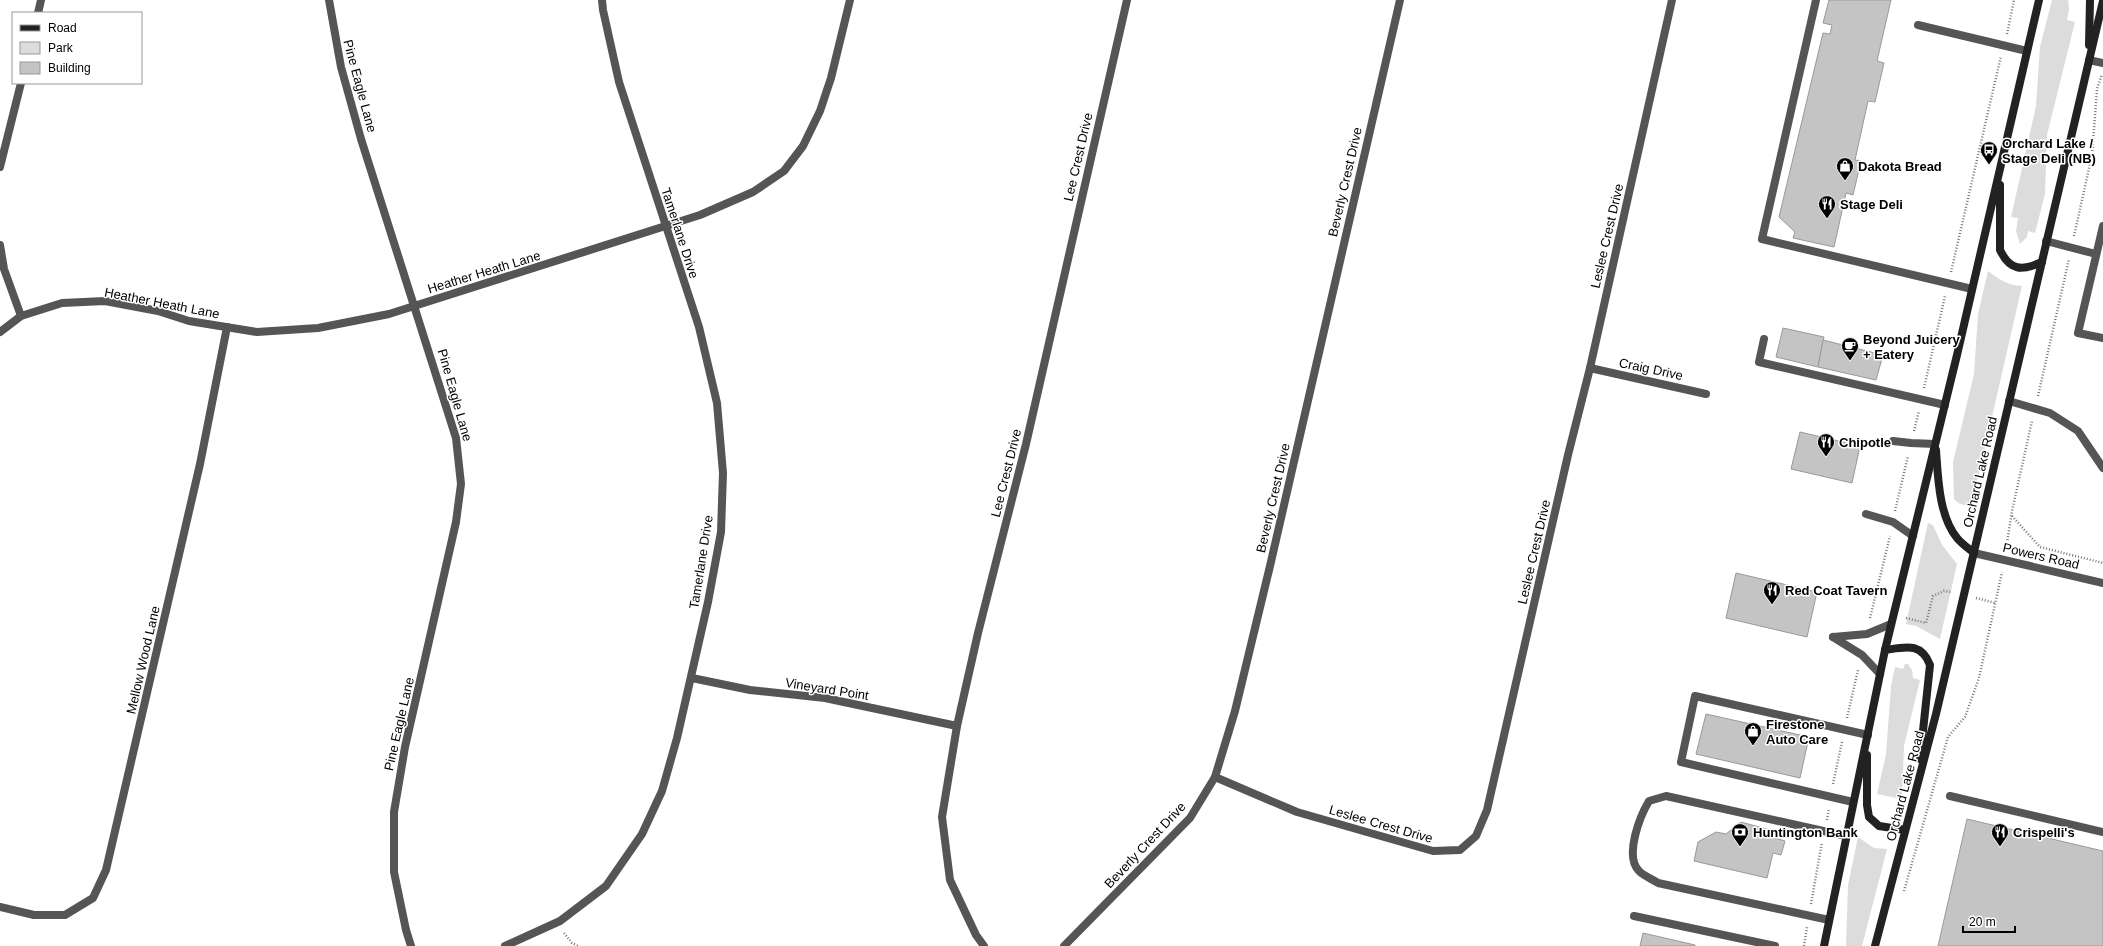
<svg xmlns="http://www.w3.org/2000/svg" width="2103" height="946" viewBox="0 0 2103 946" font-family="Helvetica,sans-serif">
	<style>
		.green { fill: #dcdcdc }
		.building { fill: #c4c4c4; stroke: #999 }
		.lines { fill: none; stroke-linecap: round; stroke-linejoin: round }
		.path { stroke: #777; stroke-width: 2.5; stroke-dasharray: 1 2; stroke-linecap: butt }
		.service { stroke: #555; stroke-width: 8 }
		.minor { stroke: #555; stroke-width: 8 }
		.secondary { stroke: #222; stroke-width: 8 }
		.labels { text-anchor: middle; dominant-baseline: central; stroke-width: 3; stroke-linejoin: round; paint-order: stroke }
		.street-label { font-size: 13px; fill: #000; stroke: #fff }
		.poi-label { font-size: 13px; font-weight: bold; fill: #000; stroke: #fff; text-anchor: start }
	</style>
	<rect width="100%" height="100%" fill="#fff"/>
	<!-- green -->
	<g class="green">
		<path d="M2052,0H2068L2069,9L2067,20L2075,22L2047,135L2045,194L2035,233L2028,231L2027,237L2020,244L2016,231L2018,218L2011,217L2036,106L2040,47Z"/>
		<path d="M1988,271C2000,280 2007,285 2022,286L1972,504C1964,505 1960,506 1954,499L1953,462L1974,374L1978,314Z"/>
		<path d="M1928,523L1933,525L1942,545L1957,564L1940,639L1916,626L1906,624Z"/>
		<path d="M1905,664H1908L1912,670L1913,678L1920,680L1904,746L1902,799L1877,794L1886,754L1891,686L1895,667L1903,669Z"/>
		<path d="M1858,837L1874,848L1887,849L1862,946H1846L1848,885Z"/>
	</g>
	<!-- building -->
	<g class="building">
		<path d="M1829,0H1891L1877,61L1884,63L1875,102L1868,101L1855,160L1861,161L1853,195L1846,193L1834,247L1793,238L1795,232L1779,217L1823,33L1830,34L1832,25L1823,23Z"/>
		<path d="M1783,328L1824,337L1818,367L1776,357Z"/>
		<path d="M1823,340L1883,355L1876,380L1818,367Z"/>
		<path d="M1800,432L1860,446L1852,483L1791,469Z"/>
		<path d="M1736,573L1817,592L1807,637L1726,618Z"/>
		<path d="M1706,714L1809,737L1800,778L1696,754Z"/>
		<path d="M1967,819L2103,851V946H1938Z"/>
		<path d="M1741,822L1770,830L1768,836L1785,841L1781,855L1773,853L1767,878L1694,861L1698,842L1716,832L1726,834Z"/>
		<path d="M1643,933L1695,945V946H1640Z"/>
	</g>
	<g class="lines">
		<!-- path -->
		<g class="path">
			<path d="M2007,34L2014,0"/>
			<path d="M2074,236L2092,155L2097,89L2102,74"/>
			<path d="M1951,272L2001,56"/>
			<path d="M1924,388L1945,296"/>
			<path d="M2038,396L2069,259"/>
			<path d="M1914,431L1919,411"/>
			<path d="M1895,511L1908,456"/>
			<path d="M2012,516L2040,547L2103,563"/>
			<path d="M2006,549L2012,511L2032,421"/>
			<path d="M1976,598L1995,603"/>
			<path d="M1870,618L1890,536"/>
			<path d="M1906,618L1926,623L1933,596L1944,591L1952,592"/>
			<path d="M1847,718L1858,670"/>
			<path d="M1833,784L1842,742"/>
			<path d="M1827,820L1829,809"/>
			<path d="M1904,891L1948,737L1965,717L1979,678L2002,572"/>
			<path d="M1811,904L1822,842"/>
			<path d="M564,933L572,943L578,946"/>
			<path d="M1804,946L1807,927"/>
		</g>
		<!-- service -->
		<g class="service">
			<path d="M1816,0L1762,239L1972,289"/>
			<path d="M1918,25L2027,51"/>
			<path d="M2089,60L2103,63"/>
			<path d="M2103,226L2078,333L2103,338"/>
			<path d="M2046,241L2096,254"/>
			<path d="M1764,339L1759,362L1945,405"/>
			<path d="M2009,401L2050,413L2078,431L2103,468"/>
			<path d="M1893,441L1911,443L1935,444"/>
			<path d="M1866,514L1893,522L1913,536"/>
			<path d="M1833,637L1862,655L1880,674"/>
			<path d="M1833,637L1867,634L1891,624"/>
			<path d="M1950,796L2103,832"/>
			<path d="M1853,802L1681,762L1695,696L1868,735"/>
			<path d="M1634,916L1775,946"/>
			<path d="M1829,920L1658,883C1652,879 1644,876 1639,871C1624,856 1640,816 1649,801L1666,796L1846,836"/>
		</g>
		<!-- minor -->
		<g class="minor">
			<path d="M329,0L341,67L361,139L456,438L461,484L456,522L405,747L394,812V872L406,930L411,946"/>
			<path d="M38,13L41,0"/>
			<path d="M0,167L21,83"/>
			<path d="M0,245L4,269L21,316"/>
			<path d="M0,332L21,316L62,303L105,301L158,311L189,321L257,332L318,328L389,314L700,215L753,192L784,171L803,146L820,111L831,78L850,0"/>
			<path d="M1590,368L1706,394"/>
			<path d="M1974,553L2103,583"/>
			<path d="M692,678L750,690L825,698L957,726"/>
			<path d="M1215,777L1297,812L1433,851L1460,850L1476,836L1487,810L1568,455L1590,368L1672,0"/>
			<path d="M0,907L34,915H65L93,898L106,870L200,464L227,327"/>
			<path d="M505,946L560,921L606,886L642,834L662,791L677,738L708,602L721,532L723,473L717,403L699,327L619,82L603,10L602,0"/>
			<path d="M984,946L976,935L950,880L942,817L957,726L978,633L1026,444L1127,0"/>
			<path d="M1064,946L1190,818L1215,777L1235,711L1270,566L1400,0"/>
		</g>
		<!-- secondary -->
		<g class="secondary">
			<path d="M2089,45L2090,0"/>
			<path d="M2000,185V250C2010,271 2022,271 2042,262"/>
			<path d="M1936,450C1938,478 1939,516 1957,538C1962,544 1968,548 1974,553"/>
			<path d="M1885,650C1906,647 1921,642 1930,665L1920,759"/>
			<path d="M1867,755V805L1869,817L1879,826L1905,830"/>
			<path d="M1824,946L1885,650L1957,355L2039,0"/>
			<path d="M1875,946L1936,714L2103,1"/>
		</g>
	</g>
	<!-- icons -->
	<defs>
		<g id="bus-pin" transform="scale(0.9)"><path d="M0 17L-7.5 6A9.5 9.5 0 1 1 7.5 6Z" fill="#000" stroke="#fff"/><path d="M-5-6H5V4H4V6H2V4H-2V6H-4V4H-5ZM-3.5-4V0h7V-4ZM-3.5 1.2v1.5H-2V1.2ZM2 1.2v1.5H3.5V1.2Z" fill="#fff"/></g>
		<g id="shop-pin" transform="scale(0.9)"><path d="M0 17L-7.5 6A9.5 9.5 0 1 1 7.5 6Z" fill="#000" stroke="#fff"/><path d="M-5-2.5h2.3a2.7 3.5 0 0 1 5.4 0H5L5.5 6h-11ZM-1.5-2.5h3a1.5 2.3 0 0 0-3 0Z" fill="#fff"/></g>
		<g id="restaurant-pin" transform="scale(0.9)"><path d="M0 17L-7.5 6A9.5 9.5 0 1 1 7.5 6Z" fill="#000" stroke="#fff"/><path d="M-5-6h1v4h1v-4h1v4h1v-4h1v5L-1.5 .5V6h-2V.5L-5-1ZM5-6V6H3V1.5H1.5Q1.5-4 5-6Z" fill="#fff"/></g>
		<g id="cafe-pin" transform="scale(0.9)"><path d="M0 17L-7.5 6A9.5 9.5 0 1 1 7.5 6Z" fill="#000" stroke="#fff"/><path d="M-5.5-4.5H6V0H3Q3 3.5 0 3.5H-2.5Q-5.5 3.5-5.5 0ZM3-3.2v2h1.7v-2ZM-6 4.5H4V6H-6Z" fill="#fff"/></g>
		<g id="bank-pin" transform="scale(0.9)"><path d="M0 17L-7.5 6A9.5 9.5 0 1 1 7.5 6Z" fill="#000" stroke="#fff"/><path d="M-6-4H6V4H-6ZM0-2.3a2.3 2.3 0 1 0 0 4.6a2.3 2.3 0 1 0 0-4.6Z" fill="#fff"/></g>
	</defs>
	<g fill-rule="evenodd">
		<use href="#bus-pin" x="1989" y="150"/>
		<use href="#shop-pin" x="1845" y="166"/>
		<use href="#restaurant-pin" x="1827" y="204"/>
		<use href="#cafe-pin" x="1850" y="346"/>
		<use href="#restaurant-pin" x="1826" y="442"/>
		<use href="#restaurant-pin" x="1772" y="590"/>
		<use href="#shop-pin" x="1753" y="731"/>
		<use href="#bank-pin" x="1740" y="832"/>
		<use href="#restaurant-pin" x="2000" y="832"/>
	</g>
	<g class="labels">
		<!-- street labels -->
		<g class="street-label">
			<text transform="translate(360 86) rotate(75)">Pine Eagle Lane</text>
			<text transform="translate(1078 157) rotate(-77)">Lee Crest Drive</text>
			<text transform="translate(1345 182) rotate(-77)">Beverly Crest Drive</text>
			<text transform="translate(680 233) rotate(72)">Tamerlane Drive</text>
			<text transform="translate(1607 236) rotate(-77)">Leslee Crest Drive</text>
			<text transform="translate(484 272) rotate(-17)">Heather Heath Lane</text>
			<text transform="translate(162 303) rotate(11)">Heather Heath Lane</text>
			<text transform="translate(1651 369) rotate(12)">Craig Drive</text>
			<text transform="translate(455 395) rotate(74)">Pine Eagle Lane</text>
			<text transform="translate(1980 472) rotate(-77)">Orchard Lake Road</text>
			<text transform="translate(1006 473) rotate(-76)">Lee Crest Drive</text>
			<text transform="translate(1273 498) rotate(-77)">Beverly Crest Drive</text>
			<text transform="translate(1534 552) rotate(-77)">Leslee Crest Drive</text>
			<text transform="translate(2041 556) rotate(13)">Powers Road</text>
			<text transform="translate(701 562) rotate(-81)">Tamerlane Drive</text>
			<text transform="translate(143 660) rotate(-77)">Mellow Wood Lane</text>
			<text transform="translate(827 689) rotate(9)">Vineyard Point</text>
			<text transform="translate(399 724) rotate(-77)">Pine Eagle Lane</text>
			<text transform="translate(1905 786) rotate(-75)">Orchard Lake Road</text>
			<text transform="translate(1381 824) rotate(16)">Leslee Crest Drive</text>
			<text transform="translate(1145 845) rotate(-47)">Beverly Crest Drive</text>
		</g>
		<!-- poi labels -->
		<g class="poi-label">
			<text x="2002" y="143">Orchard Lake /<tspan x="2002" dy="15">Stage Deli (NB)</tspan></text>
			<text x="1858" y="166">Dakota Bread</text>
			<text x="1840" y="204">Stage Deli</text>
			<text x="1863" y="339">Beyond Juicery<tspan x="1863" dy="15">+ Eatery</tspan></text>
			<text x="1839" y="442">Chipotle</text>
			<text x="1785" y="590">Red Coat Tavern</text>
			<text x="1766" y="724">Firestone<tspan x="1766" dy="15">Auto Care</tspan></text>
			<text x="1753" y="832">Huntington Bank</text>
			<text x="2013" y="832">Crispelli's</text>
		</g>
	</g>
	<!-- legend -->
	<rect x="12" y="12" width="130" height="72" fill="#ffffff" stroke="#999999"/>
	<rect x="20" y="25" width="20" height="6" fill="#222222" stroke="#999999"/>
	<text x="48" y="32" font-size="12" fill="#000000">Road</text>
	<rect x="20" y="42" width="20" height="12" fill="#dcdcdc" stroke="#999999"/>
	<text x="48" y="52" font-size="12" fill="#000000">Park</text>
	<rect x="20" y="62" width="20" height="12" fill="#c4c4c4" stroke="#999999"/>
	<text x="48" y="72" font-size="12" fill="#000000">Building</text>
	<!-- scale -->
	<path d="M1963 926v6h52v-6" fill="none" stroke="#000000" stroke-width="2"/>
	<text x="1969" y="926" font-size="12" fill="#000000" stroke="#ffffff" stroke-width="3" paint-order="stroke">20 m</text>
</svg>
